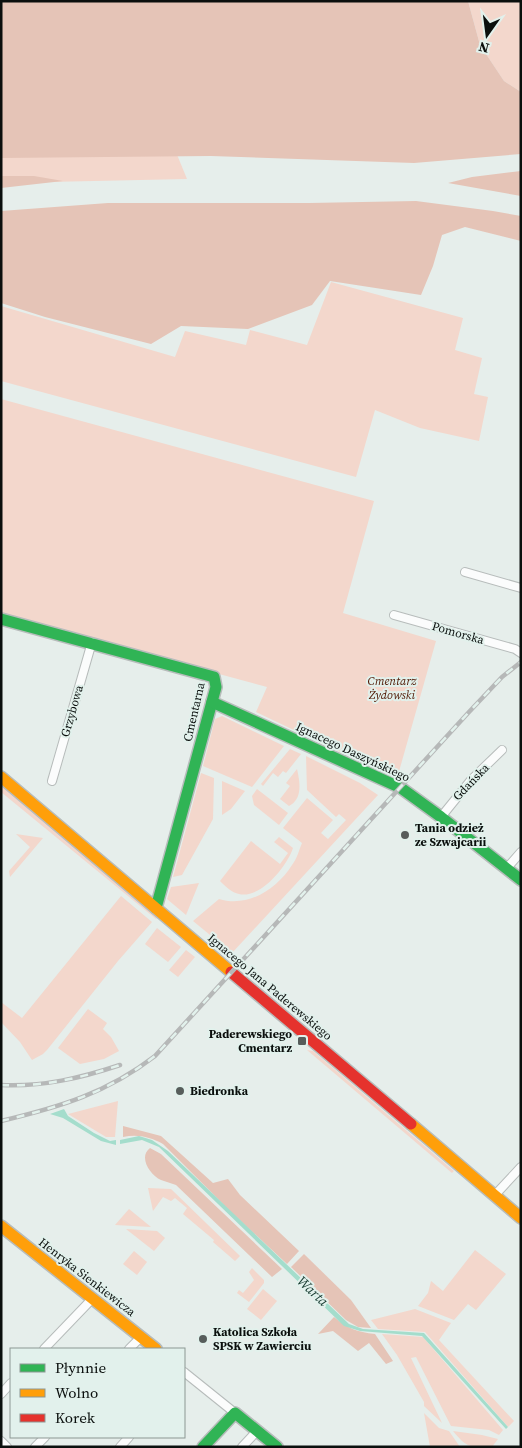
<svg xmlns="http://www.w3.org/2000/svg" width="522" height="1448" viewBox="0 0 522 1448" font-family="'Source Serif 4',serif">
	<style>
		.green { fill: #f3d7cc }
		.forest { fill: #e5c4b7 }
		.water { fill: #a4ddcc }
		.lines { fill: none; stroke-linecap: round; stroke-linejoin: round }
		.street-casing { stroke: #b7bcbb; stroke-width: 10 }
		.fast-casing { stroke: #b7bcbb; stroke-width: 14 }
		.slow-casing { stroke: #b7bcbb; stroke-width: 14 }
		.jam-casing { stroke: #b7bcbb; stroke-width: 14 }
		.street { stroke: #fbfcfc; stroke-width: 8 }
		.fast { stroke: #30b455; stroke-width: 11 }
		.slow { stroke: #ff9f0a; stroke-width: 11 }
		.jam { stroke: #e5322d; stroke-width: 11 }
		.rail-casing { stroke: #b6b8b8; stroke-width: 4.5 }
		.rail { stroke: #e2f1ec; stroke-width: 2.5; stroke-dasharray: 8; stroke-linecap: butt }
		.poi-dot { fill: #575d5b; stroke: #e2f1ec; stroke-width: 2 }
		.labels { text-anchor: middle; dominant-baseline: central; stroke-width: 4; stroke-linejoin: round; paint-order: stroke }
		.street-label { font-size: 12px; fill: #0a0f0d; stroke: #e2f1ec }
		.park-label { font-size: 12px; font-style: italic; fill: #4f1601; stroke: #e2f1ec }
		.poi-label { font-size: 12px; font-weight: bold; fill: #0a0f0d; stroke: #e2f1ec; text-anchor: start }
		.water-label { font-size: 14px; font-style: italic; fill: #173b31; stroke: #e2f1ec }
	</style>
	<rect width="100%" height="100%" fill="#e6eeeb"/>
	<!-- green -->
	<g class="green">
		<path d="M468,1H518L521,4V92L504,81L480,45Z"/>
		<path d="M1,18L148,84L187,179L1,183Z"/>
		<path d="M331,282L463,318L455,350L482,358L474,394L488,397L479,441L420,428L375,410L356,477L1,381V306L175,357L185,331L246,345L250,330L307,345Z"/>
		<path d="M1,399L374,501L343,613L436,641L398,775L364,761L366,755L344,748L342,753L256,712L267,687L1,615Z"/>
		<path d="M222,716L284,746L252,787L203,766L215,719Z"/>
		<path d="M290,749L301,754L286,773L283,771L278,777L273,773L263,786L261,784Z"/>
		<path d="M306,756L360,783L378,795L232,953L193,921L219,899C248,908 277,889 292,865C297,859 299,850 302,843L283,828L307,798L333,820L321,833L328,839L346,820L339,814L336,817L307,790Z"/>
		<path d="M297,769C300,782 303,799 289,806L280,799L290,786L286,783Z"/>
		<path d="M201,773L214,778L213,819L182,875L173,877Z"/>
		<path d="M222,781L245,791L231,809L222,815Z"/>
		<path d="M1,785L158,917L156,919L1,792Z"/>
		<path d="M257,789L288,813L279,825L254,805L252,796Z"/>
		<path d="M16,834L43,838L10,877L9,871L30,847Z"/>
		<path d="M279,837L293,848C287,866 261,899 239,894C232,893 225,886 220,881L251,841L280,864L288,853L274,842Z"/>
		<path d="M199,883L186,915L167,899L171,887Z"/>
		<path d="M121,896L152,922L118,961L47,1050L43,1054L32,1060L20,1042L1,1022V1002L22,1018Z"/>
		<path d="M157,928L181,947L168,962L145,944Z"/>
		<path d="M186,950L195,957L178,977L169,970Z"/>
		<path d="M88,1009L107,1023L103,1029L111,1037L119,1051L104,1059L80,1064L58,1048Z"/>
		<path d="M307,1050L313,1051L454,1171L452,1173Z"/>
		<path d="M118,1101L115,1137H106L68,1114Z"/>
		<path d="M148,1188L171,1189L240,1256L235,1261L213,1242L214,1240L183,1214L187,1208L175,1198L171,1201L163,1197L153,1211Z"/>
		<path d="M129,1209L151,1227L115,1225Z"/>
		<path d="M126,1229L157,1231L165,1238L154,1251Z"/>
		<path d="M475,1250L506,1274L476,1310L468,1304L454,1320L418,1306L428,1293L431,1281L443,1291Z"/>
		<path d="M134,1251L147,1262L137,1275L123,1264Z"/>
		<path d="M252,1268L264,1280V1283L249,1302L237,1293L239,1290L243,1293L254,1280L249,1272Z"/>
		<path d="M263,1289L277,1301L261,1320L247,1309Z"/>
		<path d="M415,1309L451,1323L439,1340L514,1421L508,1427L425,1332L378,1329L371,1320Z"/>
		<path d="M382,1334L423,1337L503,1430L499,1435L489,1430L451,1426L416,1357L411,1358L442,1423L424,1406V1402L397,1355Z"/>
		<path d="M424,1413L439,1428L449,1431L460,1447H430Z"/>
		<path d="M453,1431L482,1435L498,1439L492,1447C469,1447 467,1448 453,1431Z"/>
	</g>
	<!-- forest -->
	<g class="forest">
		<path d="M1,1H468L480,45L504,81L521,92V154L414,163L211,156L1,158Z"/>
		<path d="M521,171V196L448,183L472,177Z"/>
		<path d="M1,176H34L63,181L1,188Z"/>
		<path d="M416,201L493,211L521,216V241L465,227L442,235L433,266L421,295L330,281L312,305L248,329L181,326L151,344L45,317L1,303V211L108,203H309Z"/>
		<path d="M123,1126L161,1136L213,1183L228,1179L240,1195L299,1251L287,1264L230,1211L163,1144C150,1137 138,1134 123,1137Z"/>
		<path d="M150,1148L161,1154L282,1269L272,1277L176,1185C171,1183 166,1182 161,1180C150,1175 138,1157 150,1148Z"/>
		<path d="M304,1254L351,1300L371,1328L358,1327L346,1320L291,1267Z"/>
		<path d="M334,1317C347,1328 357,1332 375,1334L393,1361L386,1364L369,1343L358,1351L333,1331L318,1334Z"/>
	</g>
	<!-- water -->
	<g class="water">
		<path d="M64,1109L68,1116L94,1133L110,1141L116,1140V1145L101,1141L63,1118L50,1114Z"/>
		<path d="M139,1136L152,1140L168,1151L349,1324L363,1329L424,1333L508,1427L506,1429L422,1336L360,1331L344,1326L159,1147L142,1140L120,1144V1140Z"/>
	</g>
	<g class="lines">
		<!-- street casing -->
		<g class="street-casing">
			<g id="street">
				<path d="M465,572L521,588"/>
				<path d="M394,615L515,649L521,653"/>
				<path d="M52,781L92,642"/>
				<path d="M441,817L471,780L502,750"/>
				<path d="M506,869L521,852"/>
				<path d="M494,1196L521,1167"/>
				<path d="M44,1349L92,1299"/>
				<path d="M129,1349L141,1337"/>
				<path d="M184,1372L235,1413"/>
				<path d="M1,1394L11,1383"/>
				<path d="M1,1441L7,1447"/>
				<path d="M35,1447L45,1437"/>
				<path d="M120,1447L129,1437"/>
				<path d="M242,1447L257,1431"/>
			</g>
		</g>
		<!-- fast casing -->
		<g class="fast-casing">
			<g id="fast">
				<path d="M1,619L214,677L216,687L156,908"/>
				<path d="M212,702L401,788L441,817L521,880"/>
				<path d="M203,1447L235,1413L277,1447"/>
			</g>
		</g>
		<!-- slow casing -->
		<g class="slow-casing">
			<g id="slow">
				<path d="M1,777L231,972"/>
				<path d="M411,1124L521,1218"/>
				<path d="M1,1226L156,1349"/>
			</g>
		</g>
		<!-- jam casing -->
		<g class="jam-casing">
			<path id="jam" d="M231,972L411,1124"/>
		</g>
		<!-- street -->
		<use href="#street" class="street"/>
		<!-- fast -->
		<use href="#fast" class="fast"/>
		<!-- slow -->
		<use href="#slow" class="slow"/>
		<!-- jam -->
		<use href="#jam" class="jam"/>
		<!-- rail casing -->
		<g class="rail-casing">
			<g id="rail">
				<path d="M1,1085C43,1087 81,1078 120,1065"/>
				<path d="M1,1121C60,1107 107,1093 155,1056L469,712L502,677L521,662"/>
			</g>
		</g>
		<!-- rail -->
		<use href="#rail" class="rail"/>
	</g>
	<!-- markers -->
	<g class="poi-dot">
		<circle cx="405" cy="835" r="5"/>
		<rect x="297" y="1036" width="10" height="10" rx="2.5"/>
		<circle cx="180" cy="1091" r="5"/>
		<circle cx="203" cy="1339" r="5"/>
	</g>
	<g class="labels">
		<!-- street labels -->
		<g class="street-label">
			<text transform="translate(458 633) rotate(16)">Pomorska</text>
			<text transform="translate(72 711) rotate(-74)">Grzybowa</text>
			<text transform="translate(194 712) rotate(-77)">Cmentarna</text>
			<text transform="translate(353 752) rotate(25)">Ignacego Daszyńskiego</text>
			<text transform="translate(471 782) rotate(-46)">Gdańska</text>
			<text transform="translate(270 987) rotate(40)">Ignacego Jana Paderewskiego</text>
			<text transform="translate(87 1277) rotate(38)">Henryka Sienkiewicza</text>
		</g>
		<!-- park labels -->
		<g class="park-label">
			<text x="392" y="681">Cmentarz<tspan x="392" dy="14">Żydowski</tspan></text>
		</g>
		<!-- poi labels -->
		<g class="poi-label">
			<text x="415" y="828">Tania odzież<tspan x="415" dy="14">ze Szwajcarii</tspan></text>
			<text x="292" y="1034" text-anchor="end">Paderewskiego<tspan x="292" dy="14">Cmentarz</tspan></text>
			<text x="190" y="1091">Biedronka</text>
			<text x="213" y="1332">Katolica Szkoła<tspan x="213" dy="14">SPSK w Zawierciu</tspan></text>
		</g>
		<!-- water labels -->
		<g class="water-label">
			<text transform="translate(313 1291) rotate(43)">Warta</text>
		</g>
	</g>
	<!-- border -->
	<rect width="522" height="1448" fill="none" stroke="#0a0f0d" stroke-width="5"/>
	<!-- legend -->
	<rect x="10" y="1348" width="175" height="90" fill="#e2f1ec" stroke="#8c9793"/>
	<rect x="20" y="1364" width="25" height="8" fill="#30b455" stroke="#8c9793"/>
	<text x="55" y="1373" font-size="15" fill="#0a0f0d">Płynnie</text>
	<rect x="20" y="1389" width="25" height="8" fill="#ff9f0a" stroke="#8c9793"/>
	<text x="55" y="1398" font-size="15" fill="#0a0f0d">Wolno</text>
	<rect x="20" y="1414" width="25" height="8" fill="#e5322d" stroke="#8c9793"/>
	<text x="55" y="1423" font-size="15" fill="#0a0f0d">Korek</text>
	<!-- north arrow -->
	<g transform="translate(487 35) rotate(194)" stroke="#e2f1ec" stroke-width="4" paint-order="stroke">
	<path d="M0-4L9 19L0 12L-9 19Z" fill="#0a0f0d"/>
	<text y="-8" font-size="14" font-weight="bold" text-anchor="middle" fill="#0a0f0d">N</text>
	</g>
</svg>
